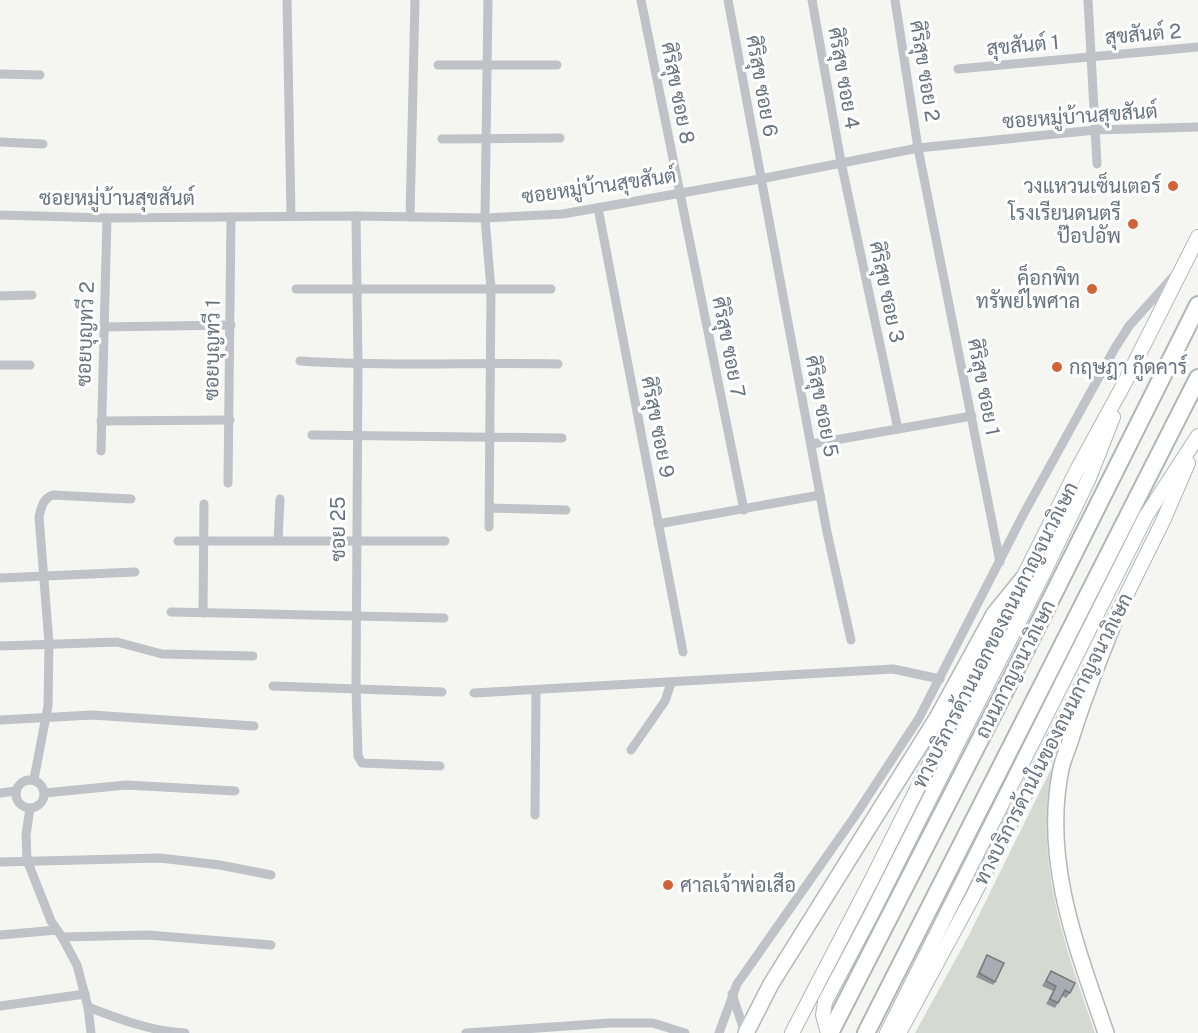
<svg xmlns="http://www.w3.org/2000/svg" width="1198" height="1033" viewBox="0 0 1198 1033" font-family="'Public Sans',Sarabun,sans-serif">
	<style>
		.green { fill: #d4dad2 }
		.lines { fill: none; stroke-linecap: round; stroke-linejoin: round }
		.secondary-casing { stroke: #b2b6ba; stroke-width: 16 }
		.primary-casing { stroke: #b3b6ba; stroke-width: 18 }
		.highway-casing { stroke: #b2b5b8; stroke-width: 20 }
		.street { stroke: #bfc2c6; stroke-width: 9 }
		.secondary { stroke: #fff; stroke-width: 14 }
		.primary { stroke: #fff; stroke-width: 15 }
		.highway { stroke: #fff; stroke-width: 16 }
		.wall { fill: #909599 }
		.building { fill: #a7adb2; stroke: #75797d; stroke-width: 1.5 }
		.poi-dot { fill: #d16437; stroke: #fff; stroke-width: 2 }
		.labels { text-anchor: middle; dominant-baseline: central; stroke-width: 6; stroke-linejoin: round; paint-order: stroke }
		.street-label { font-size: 20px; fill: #677480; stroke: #fff }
		.poi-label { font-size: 20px; fill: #677480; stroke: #fff; text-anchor: end }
	</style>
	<rect width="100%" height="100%" fill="#f5f5f2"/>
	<!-- green -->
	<path class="green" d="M1052,767C1050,785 1047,804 1047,822C1045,895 1072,965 1095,1033H915L969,935Z"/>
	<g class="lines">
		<!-- secondary casing -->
		<g class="secondary-casing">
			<g id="secondary">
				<path d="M1109,630L1163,521L1188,463"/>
				<path d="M792,1033L871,881L1078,468L1124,384L1198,237"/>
				<path d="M828,1033L823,1015L825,1002L871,915L1043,574L1089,478L1113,417"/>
				<path d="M887,1033L1146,516L1198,436"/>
				<path d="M899,1033L972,898L1090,669"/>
			</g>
		</g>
		<!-- primary casing -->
		<g class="primary-casing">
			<g id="primary">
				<path d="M746,1033L771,984L937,718L994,614L1024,577"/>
				<path d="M1106,1033C1077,948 1042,861 1061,769C1063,759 1068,749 1071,739C1083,699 1099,661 1114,622"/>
			</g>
		</g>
		<!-- highway casing -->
		<g class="highway-casing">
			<g id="highway">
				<path d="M830,1033L1010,681L1198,305"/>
				<path d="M866,1033L1198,378"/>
			</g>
		</g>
		<!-- street -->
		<g class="street">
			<path d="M287,0L291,216"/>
			<path d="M488,0L485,218L491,289L489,527"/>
			<path d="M641,0L744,510"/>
			<path d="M728,0L827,532L851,640"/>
			<path d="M812,0L841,162L898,429"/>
			<path d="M895,0L918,148L1000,562"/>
			<path d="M1088,0L1097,164"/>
			<path d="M438,65H557"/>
			<path d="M958,69L1198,47"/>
			<path d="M0,74L40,75"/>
			<path d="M442,139L560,138"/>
			<path d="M0,142L43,144"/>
			<path d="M598,208L683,652"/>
			<path d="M0,215L107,218L356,216L485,218L563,214L760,179L918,148L1096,130L1198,127"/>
			<path d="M356,216L358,365L356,688L358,756L362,763L440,766"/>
			<path d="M410,217L415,0"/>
			<path d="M296,289H551"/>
			<path d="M0,296L32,295"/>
			<path d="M103,327L231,325"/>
			<path d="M300,361C386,367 472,362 558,364"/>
			<path d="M0,365H30"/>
			<path d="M101,421L230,420"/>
			<path d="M312,435L562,438"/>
			<path d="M812,444L972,416"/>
			<path d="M101,451L107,218"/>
			<path d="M228,483L231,217"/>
			<path d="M490,508L566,510"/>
			<path d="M658,524L820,495"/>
			<path d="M178,541H445"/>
			<path d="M278,541L280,499"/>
			<path d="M0,578L135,572"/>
			<path d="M171,612L444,618"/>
			<path d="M203,613L204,504"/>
			<path d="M0,646L117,642L162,654L253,656"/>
			<path d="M273,686L442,692"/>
			<path d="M474,693L893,669L940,679"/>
			<path d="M0,720L92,715L254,726"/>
			<path d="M631,750L665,701L671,683"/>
			<path d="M34,779L48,706L49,643L39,517C41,508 43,498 53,495L131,499"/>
			<circle cx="30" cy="794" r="14"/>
			<path d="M0,793L16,791"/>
			<path d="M45,793L126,785L235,791"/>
			<path d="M30,808L26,835L27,860L51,921L62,937L77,965L88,1007C119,1019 150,1031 185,1033"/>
			<path d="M535,815L536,690"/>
			<path d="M0,862L160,858L220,865L271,875"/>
			<path d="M0,935L57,930"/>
			<path d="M62,937L148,935L271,945"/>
			<path d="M732,994L745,1033"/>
			<path d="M0,1006L85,994"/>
			<path d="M88,1007L91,1033"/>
			<path d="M466,1033L610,1023H653L685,1033"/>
			<path d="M719,1033L737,984L855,816L919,718L1023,515L1115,348L1129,326L1173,277"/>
		</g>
		<!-- secondary -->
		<use href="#secondary" class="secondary"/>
		<!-- primary -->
		<use href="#primary" class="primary"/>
		<!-- highway -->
		<use href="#highway" class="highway"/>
	</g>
	<!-- wall -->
	<g class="wall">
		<path d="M987,955L995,982L993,985L976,977Z"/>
		<path d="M1051,971L1070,993L1066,998L1062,996L1055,1008L1046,1004L1053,991L1042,986Z"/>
	</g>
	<!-- building -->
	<g class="building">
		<path d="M987,955L1004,963L995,982L979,973Z"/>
		<path d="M1051,971L1075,983L1070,993L1065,990L1058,1003L1050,999L1056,986L1046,981Z"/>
	</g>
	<!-- markers -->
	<g class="poi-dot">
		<circle cx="1173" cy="186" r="6"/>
		<circle cx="1133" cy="224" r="6"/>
		<circle cx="1092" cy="289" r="6"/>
		<circle cx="1057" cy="367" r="6"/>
		<circle cx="668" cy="885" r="6"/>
	</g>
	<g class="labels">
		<!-- street labels -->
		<g class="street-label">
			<text transform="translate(1143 34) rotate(-5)">สุขสันต์ 2</text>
			<text transform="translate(1023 45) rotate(-5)">สุขสันต์ 1</text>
			<text transform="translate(925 71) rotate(81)">ศิริสุข ซอย 2</text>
			<text transform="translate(844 78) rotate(80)">ศิริสุข ซอย 4</text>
			<text transform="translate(762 86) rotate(80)">ศิริสุข ซอย 6</text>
			<text transform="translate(678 93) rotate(79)">ศิริสุข ซอย 8</text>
			<text transform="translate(1080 116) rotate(-4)">ซอยหมู่บ้านสุขสันต์</text>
			<text transform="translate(599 186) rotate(-8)">ซอยหมู่บ้านสุขสันต์</text>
			<text x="117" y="198">ซอยหมู่บ้านสุขสันต์</text>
			<text transform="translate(887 292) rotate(78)">ศิริสุข ซอย 3</text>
			<text transform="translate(85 334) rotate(-88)">ซอยบุญทวี 2</text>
			<text transform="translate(729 347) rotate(79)">ศิริสุข ซอย 7</text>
			<text transform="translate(212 350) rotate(-89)">ซอยบุญทวี 1</text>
			<text transform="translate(984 387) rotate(79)">ศิริสุข ซอย 1</text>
			<text transform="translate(822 406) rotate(79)">ศิริสุข ซอย 5</text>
			<text transform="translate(658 427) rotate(79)">ศิริสุข ซอย 9</text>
			<text transform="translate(338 529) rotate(-90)">ซอย 25</text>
			<text transform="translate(995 635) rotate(-63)">ทางบริการด้านนอกของถนนกาญจนาภิเษก</text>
			<text transform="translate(1015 669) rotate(-63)">ถนนกาญจนาภิเษก</text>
			<text transform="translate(1053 739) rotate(-63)">ทางบริการด้านในของถนนกาญจนาภิเษก</text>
		</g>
		<!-- poi labels -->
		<g class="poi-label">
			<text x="1161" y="186">วงแหวนเซ็นเตอร์</text>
			<text x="1121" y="213">โรงเรียนดนตรี<tspan x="1121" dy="23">ป๊อปอัพ</tspan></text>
			<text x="1080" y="278">ค็อกพิท<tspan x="1080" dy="23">ทรัพย์ไพศาล</tspan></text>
			<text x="1069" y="367" text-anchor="start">กฤษฎา กู๊ดคาร์</text>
			<text x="680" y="885" text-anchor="start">ศาลเจ้าพ่อเสือ</text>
		</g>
	</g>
</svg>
